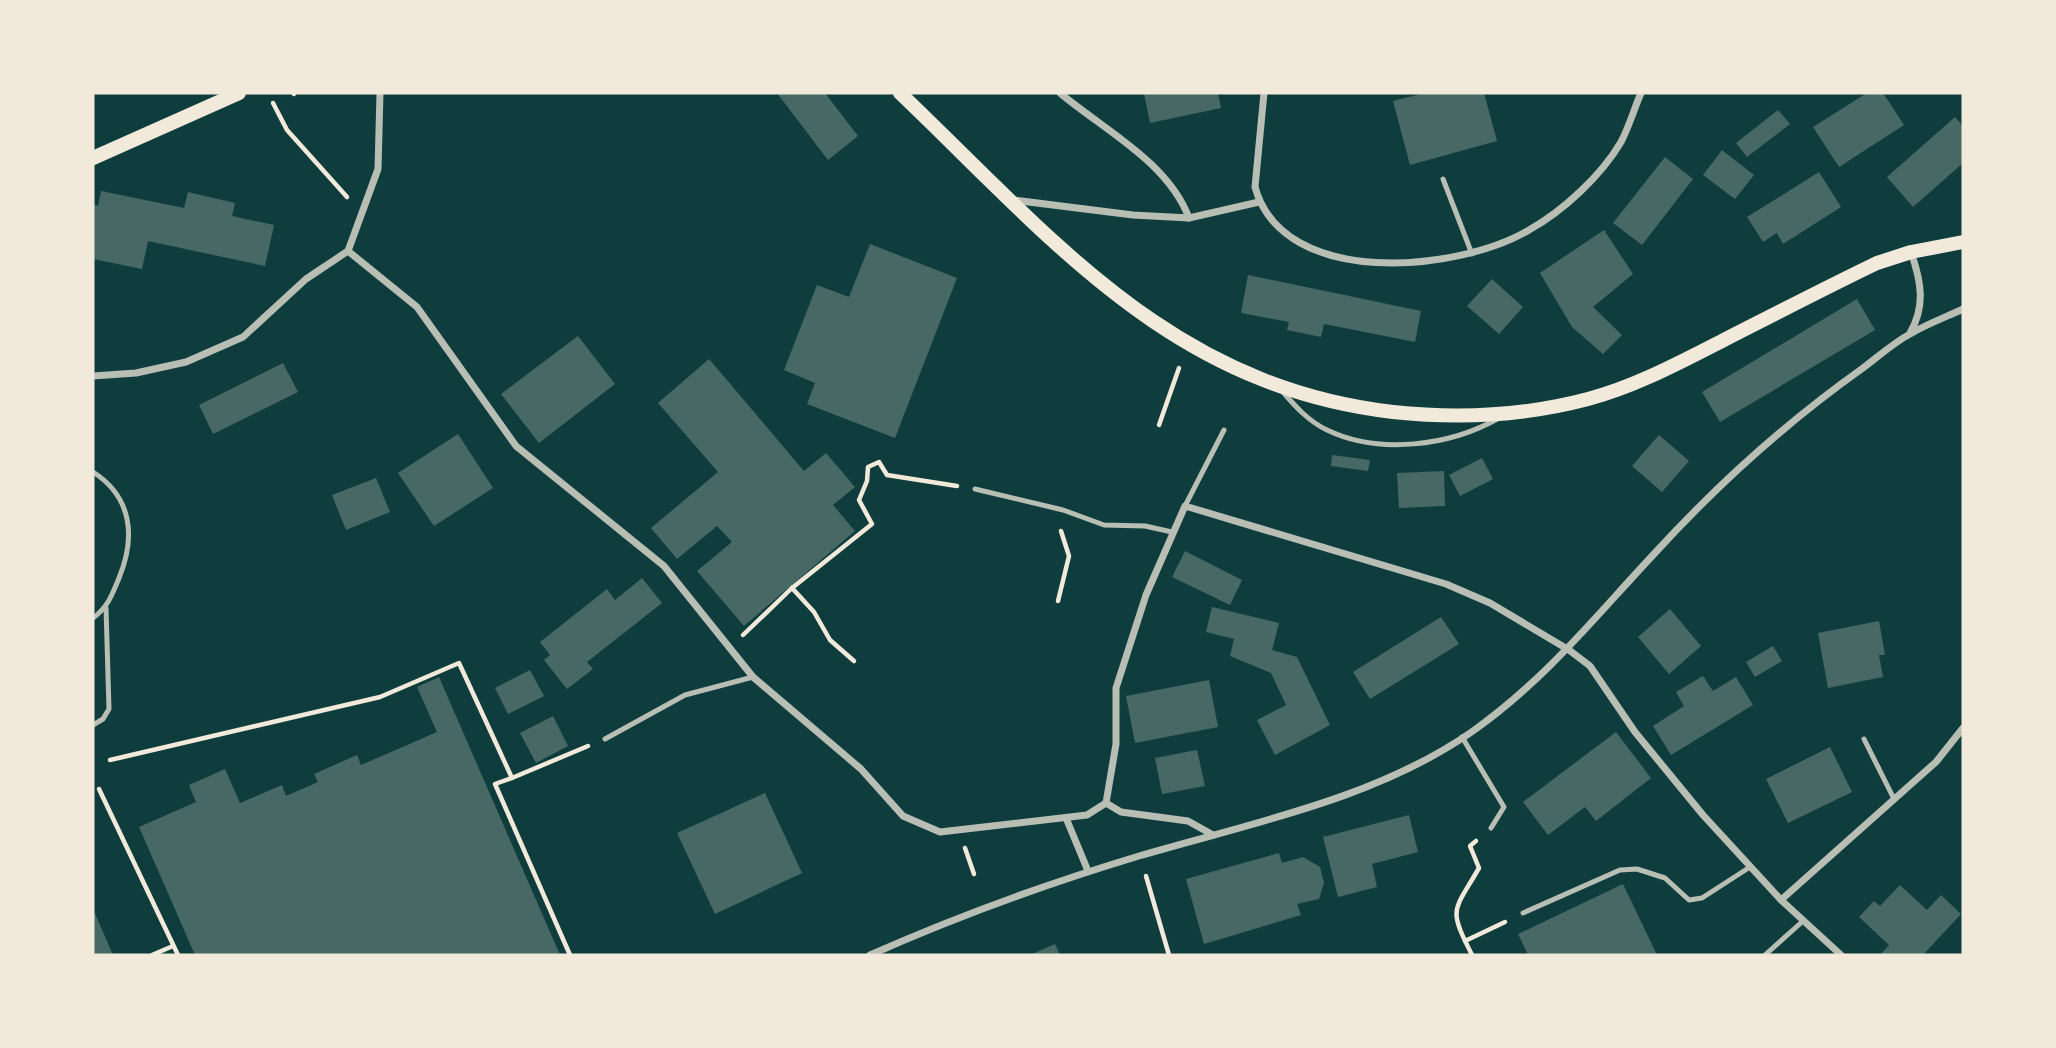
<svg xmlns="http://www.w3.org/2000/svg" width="2056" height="1048" viewBox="0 0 2056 1048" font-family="Montserrat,sans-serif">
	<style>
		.building { fill: #486865 }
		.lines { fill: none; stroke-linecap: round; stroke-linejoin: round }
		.path { stroke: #f1e9da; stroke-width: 4.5 }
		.service { stroke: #b8beb3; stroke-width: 5 }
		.minor { stroke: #b8beb3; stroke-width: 7 }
		.secondary { stroke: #f1e9da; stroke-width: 14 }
	</style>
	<rect width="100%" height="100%" fill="#0f3d3e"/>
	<!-- building -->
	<g class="building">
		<path d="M777,93H825L858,136L828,160Z"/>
		<path d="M1144,93H1218L1221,108L1150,123Z"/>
		<path d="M1425,93H1484L1497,141L1410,165L1393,101Z"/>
		<path d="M1867,93H1883L1904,125L1839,167L1813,127Z"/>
		<path d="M1778,110L1790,124L1747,157L1736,143Z"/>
		<path d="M1955,117L1963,126V163L1913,207L1887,177Z"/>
		<path d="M1722,150L1754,175L1735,199L1703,175Z"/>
		<path d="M1665,157L1693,179L1642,245L1613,223Z"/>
		<path d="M1819,172L1841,207L1783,244L1777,233L1763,242L1747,217Z"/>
		<path d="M101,191L184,208L188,192L235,203L232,216L274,225L265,266L148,241L142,269L93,259V204L98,206Z"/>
		<path d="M1604,230L1633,274L1593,307L1622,335L1603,354L1572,327L1540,273Z"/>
		<path d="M870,244L957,278L895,438L807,404L815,383L784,370L817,285L849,297Z"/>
		<path d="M1248,275L1421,311L1415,342L1324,324L1321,337L1287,330L1289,322L1241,313Z"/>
		<path d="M1492,279L1523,307L1499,334L1467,306Z"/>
		<path d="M1857,299L1875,330L1720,422L1702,392Z"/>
		<path d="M578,336L615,384L539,443L501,394Z"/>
		<path d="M709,359L804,471L826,453L855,487L833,505L855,531L744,626L697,571L732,542L717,526L677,559L651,528L718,472L658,403Z"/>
		<path d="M283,363L298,392L213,434L199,405Z"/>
		<path d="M458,434L493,488L434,526L398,473Z"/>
		<path d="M1659,435L1689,461L1662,492L1632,466Z"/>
		<path d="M1332,455L1370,460L1368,471L1331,466Z"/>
		<path d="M1482,458L1493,479L1460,496L1449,475Z"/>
		<path d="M1444,471L1445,506L1399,508L1397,473Z"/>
		<path d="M376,478L390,512L346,530L332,495Z"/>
		<path d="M1185,551L1242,580L1230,605L1172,577Z"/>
		<path d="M642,578L662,603L587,662L593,669L567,689L544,660L550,655L540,642L607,589L615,600Z"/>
		<path d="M1212,607L1279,623L1272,650L1297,657L1330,725L1275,755L1257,720L1286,705L1271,673L1230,656L1234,639L1206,632Z"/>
		<path d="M1670,609L1701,646L1669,674L1638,637Z"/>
		<path d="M1441,617L1459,644L1370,699L1353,672Z"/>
		<path d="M1879,621L1885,655H1879L1883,677L1828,688L1818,633Z"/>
		<path d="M1773,646L1782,661L1755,677L1746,662Z"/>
		<path d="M530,670L544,696L508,714L495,688Z"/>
		<path d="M1703,676L1713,691L1736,677L1753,705L1671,755L1653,726L1684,706L1676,692Z"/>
		<path d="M439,677L560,955H195L139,827L196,802L189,785L225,769L240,803L282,785L286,796L318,782L314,774L357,755L361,765L437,732L417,687Z"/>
		<path d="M1209,680L1218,727L1135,743L1126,696Z"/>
		<path d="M553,716L568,746L536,763L520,733Z"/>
		<path d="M1616,732L1651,778L1596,821L1585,807L1548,835L1523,802Z"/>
		<path d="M1830,747L1852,792L1788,823L1766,779Z"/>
		<path d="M1197,750L1205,786L1162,794L1155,758Z"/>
		<path d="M765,793L802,873L715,914L677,833Z"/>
		<path d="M1409,815L1418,852L1372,864L1377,887L1338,897L1323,837Z"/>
		<path d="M1279,853L1282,863L1303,857L1320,867L1324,883L1319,899L1297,904L1301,915L1204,944L1186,879Z"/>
		<path d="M1623,884L1657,955H1528L1518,934Z"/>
		<path d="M1900,885L1927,910L1941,895L1961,914L1923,955H1880L1889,945L1859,917L1874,901L1880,906Z"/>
		<path d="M93,909L113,955H93Z"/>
		<path d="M1055,944L1060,955H1030Z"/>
	</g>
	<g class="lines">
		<!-- path -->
		<g class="path">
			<path d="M293,93L294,94"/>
			<path d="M273,103L287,130L347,197"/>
			<path d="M1159,425L1179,368"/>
			<path d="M792,588L814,612L830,640L854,661"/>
			<path d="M1058,601L1069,556L1061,531"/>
			<path d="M743,635L792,588L872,524L859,500L867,481L868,467L879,462L887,475L957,486"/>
			<path d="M110,760L380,697L459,663L512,778L588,746"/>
			<path d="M512,778L495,784L570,955"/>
			<path d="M99,789L178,955"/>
			<path d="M965,848L974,874"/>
			<path d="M1146,876L1169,955"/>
			<path d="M1465,941L1505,922"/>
			<path d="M152,955L173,946"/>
			<path d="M1472,955C1448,907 1453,913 1479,868L1470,846L1476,841"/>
		</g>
		<!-- service -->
		<g class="service">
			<path d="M1443,179L1472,254"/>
			<path d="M1282,391C1295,406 1308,421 1327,430C1379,455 1450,446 1499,418"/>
			<path d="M93,472C132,497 136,537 119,578C112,595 108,607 93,618"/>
			<path d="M975,489L1063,510L1104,525L1145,526L1172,532"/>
			<path d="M1185,506L1224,430"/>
			<path d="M93,725L103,719L109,709L106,608"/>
			<path d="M1462,737L1504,807L1491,828"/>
			<path d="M605,739L685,695L753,677"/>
			<path d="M1864,739L1894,799"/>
			<path d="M1523,913L1620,870L1637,869L1665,878L1689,900L1702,898L1750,867"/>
			<path d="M1765,955L1803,921"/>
		</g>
		<!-- minor -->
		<g class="minor">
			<path d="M380,93L378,169L348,251L417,307L516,446L664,566L753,677L861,769L903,816L940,832L1087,815L1106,803"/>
			<path d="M1060,93C1104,130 1168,162 1189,218"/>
			<path d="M1264,93L1255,187C1283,289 1458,272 1529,230C1563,211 1601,176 1621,142C1629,127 1634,109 1641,93"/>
			<path d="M1013,200L1133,215L1189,218L1259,202"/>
			<path d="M1910,333C1926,306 1921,281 1911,252"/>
			<path d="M93,376L136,373L186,362L243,337L306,279L348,251"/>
			<path d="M1106,803L1116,744V688L1146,595L1185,506L1446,584L1490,603L1569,650L1590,666L1635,732L1703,815L1781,900L1841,955"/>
			<path d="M1106,803L1121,812L1188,821L1213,835"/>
			<path d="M1066,818L1088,871"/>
			<path d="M1781,900L1936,762L1963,728"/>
			<path d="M870,955C958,916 1046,884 1139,856C1251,823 1376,799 1473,731C1547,678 1593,619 1654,554C1717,485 1787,422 1863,368C1878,357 1893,343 1910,334C1927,324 1946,317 1963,309"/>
		</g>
		<!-- secondary -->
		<g class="secondary">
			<path d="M900,93C1052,238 1170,386 1393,412C1458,419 1524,416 1588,399C1634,387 1679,363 1722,341C1773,315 1825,288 1877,263L1911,252L1963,242"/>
			<path d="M93,158L239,93"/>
		</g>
	</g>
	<!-- border -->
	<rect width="2056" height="1048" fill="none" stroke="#f1e9da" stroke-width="189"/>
</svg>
